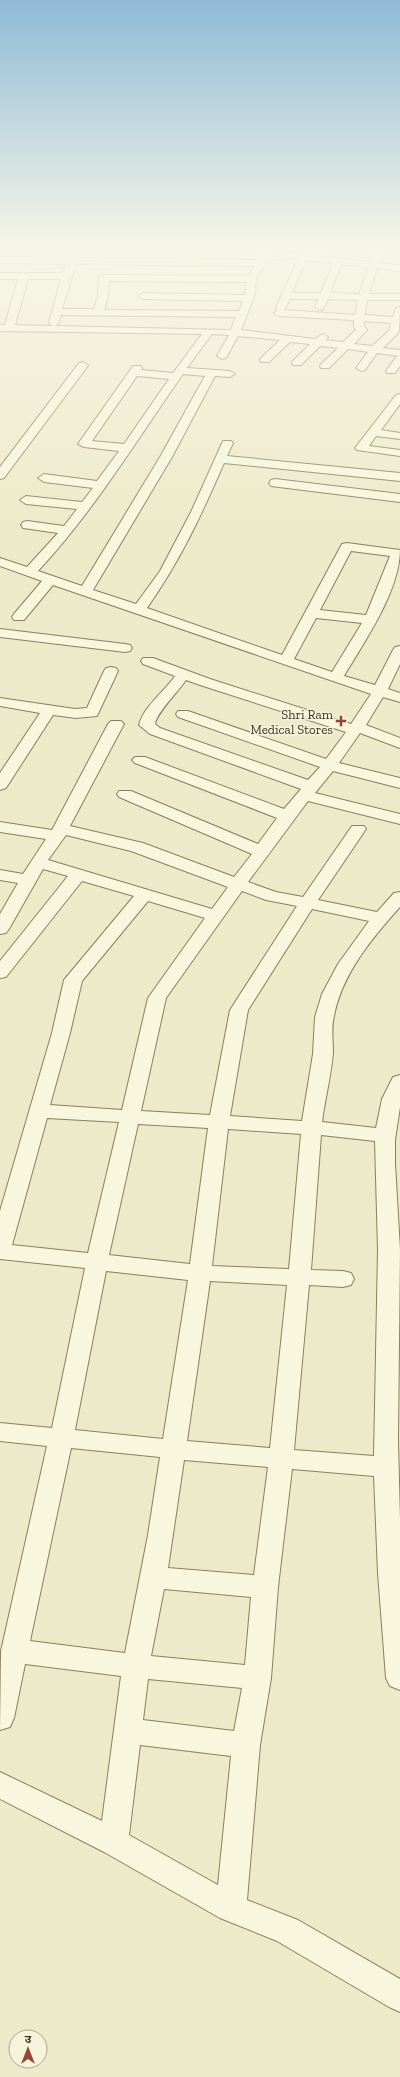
<svg xmlns="http://www.w3.org/2000/svg" width="400" height="2077" viewBox="0 0 400 2077" font-family="'Zilla Slab','Noto Sans Devanagari',serif">
	<style>
		.lines { fill: none; stroke-linecap: round; stroke-linejoin: round }
		.minor-casing { stroke: #897f5e; stroke-width: 2 }
		.minor { fill: #f8f6dc; fill-rule: evenodd }
		.poi-dot { fill: #954731; stroke: #f5f3d9; stroke-width: 1.5 }
		.labels { text-anchor: middle; dominant-baseline: central; stroke-width: 3; stroke-linejoin: round; paint-order: stroke }
		.far-poi-label { font-size: 13px; fill: #3a3321; stroke: #f5f3d9; text-anchor: end }
	</style>
	<rect width="100%" height="100%" fill="#edeac9"/>
	<g class="lines">
		<!-- minor casing -->
		<g class="minor-casing">
			<g id="minor">
				<path d="M375,247H384L379,263L400,265V271L377,268L369,294H400V300H367L365,315L393,317L396,308L400,307L399,332L383,348L400,350V366L395,373H387L386,371L396,357L399,356L377,353L365,370L361,371L356,368L368,352L348,349L329,368H321L320,366L321,364L338,348L320,346L301,365H293L292,363L293,361L310,344L290,342L269,362H261L260,360L261,358L280,340L238,336L226,358L222,359L217,356L229,335L212,334L187,368L230,371L235,374L230,377L215,376L172,457L93,590L136,604L160,571L191,512L223,441H231L233,443L227,456L400,473V481L224,463C201,516 180,561 147,608L282,655L342,544L347,543L400,550C400,590 365,641 344,676L375,685L393,650L395,647L400,646V664L388,689L400,693V702L383,697L366,725L400,738V748L360,733L339,763L400,778V788L333,771L315,793L400,814V824L308,801L248,882L276,892L303,897L352,826H364L366,829L318,900L377,912L394,893L400,892V907C372,938 342,974 334,1016C331,1028 333,1041 333,1053C331,1076 325,1099 322,1122L376,1128L382,1099L393,1077L400,1075V1107L395,1140V1163L400,1250L398,1440L400,1520V1690L390,1686L386,1678L378,1573L374,1476L292,1469L278,1587L271,1678L260,1745L247,1900L298,1920L400,1979V2012L389,2007L277,1941L220,1918L104,1852L0,1799V1772L102,1821L121,1676L25,1664L14,1718L10,1727L0,1730L1,1651L47,1446L0,1441V1423L52,1428L85,1268L0,1259V1211L52,1033L64,980L134,896L82,881L6,977L0,978V961L68,876L43,869L9,929L6,933L0,934V914L18,883L0,880V870L23,874L46,839L0,832V822L52,830L108,724L111,721H121L124,724L70,826L143,843L234,877L252,854L119,797L117,794L119,791H131L258,844L277,818L135,763L132,760L135,757H145L284,809L301,789L150,734L139,725C144,706 164,692 175,676L143,664L141,661L143,658H153L210,679L351,724L371,694L53,585L24,620H14L12,617L14,614L42,581L0,566V558L27,567L58,533L23,528L21,525L23,522L27,521L64,526L77,509L26,504L20,500L26,496L82,502L93,488L44,482L38,478L44,474L97,481L119,451L84,447L78,444L133,366H141L142,368L141,370L173,373L202,334L0,331V325H5L18,279H0V273H62L66,264L0,263V257L258,260L261,256L286,252L370,262ZM286,258L298,259L276,308L278,310L274,313L279,316L354,320V327L356,330L343,342L326,340L328,337L323,334L315,339L241,330L255,294L256,279L267,260ZM306,260L333,263L321,293H292ZM76,264L255,266L248,276L104,275L99,278L98,296L94,309H62ZM341,264L368,267L359,294L330,293ZM28,279H61L49,323L53,326L15,325ZM109,281L246,282L245,295L143,293L138,296L143,299L243,301L239,311L104,310L108,296ZM290,299H318L315,307L320,310L323,309L328,299L358,300L355,315L284,310ZM61,315L236,317L231,330L55,326L59,323ZM364,321L391,323L389,331L372,346L354,344L367,330L364,326ZM183,374L205,376L160,457L82,586L38,571C94,511 136,441 183,374ZM137,376L169,379L124,444L92,441ZM351,551L390,556L366,615L320,610ZM316,618L362,623L332,672L294,659ZM186,680L200,685L346,732L326,759L188,711H178L176,714L178,717L320,767L308,780L160,728L155,724C157,712 178,692 186,680ZM66,835L131,851L228,887L212,909L48,860ZM242,891L266,900L297,906L230,1010L210,1115L141,1111L166,998ZM148,901L205,918L148,998L122,1110L50,1105L70,1033L82,981ZM312,909L369,921L338,964L322,994L315,1017L313,1054L302,1121L230,1116L248,1010ZM47,1118L119,1122L88,1253L12,1245ZM138,1124L208,1128L190,1264L109,1255ZM228,1129L301,1134L289,1269L212,1266ZM321,1135L375,1141L378,1250L374,1456L294,1450L309,1285L343,1287L351,1285L354,1279L351,1273L343,1271L311,1270ZM106,1271L188,1280L163,1439L75,1430ZM210,1281L287,1285L270,1448L187,1441ZM71,1448L160,1457L148,1535L125,1653L30,1641ZM184,1460L268,1467L254,1575L168,1568ZM164,1589L251,1597L245,1665L151,1656ZM148,1679L242,1688L234,1731L143,1720ZM140,1745L231,1756L218,1885L129,1835Z"/>
				<path d="M83,362L88,365L87,367L4,478L0,479V467L79,363Z"/>
				<path d="M400,394V404L381,430L400,433V439L376,436L369,446L400,450V456L357,450L355,448L396,395Z"/>
				<path d="M275,479L400,494V502L271,486L269,483L271,480Z"/>
				<path d="M0,629L125,644L130,645L132,648L130,651L125,652L0,637Z"/>
				<path d="M111,667L116,668L118,671L97,716L76,718L53,715L6,788L0,790V773L40,713L0,706V698L75,709L87,708L104,671L106,668Z"/>
			</g>
		</g>
		<!-- minor -->
		<use href="#minor" class="minor"/>
	</g>
	<!-- sky -->
	<linearGradient id="sky" x2="0" y2="1"><stop stop-color="#8fbad8"/><stop offset="0.46" stop-color="#f7f6e7"/><stop offset="1" stop-color="#f7f6e7" stop-opacity="0"/></linearGradient>
	<rect width="400" height="538" fill="url(#sky)"/>
	<!-- markers -->
	<path class="poi-dot" d="M339 715h4v4h4v4h-4v4h-4v-4h-4v-4h4z"/>
	<g class="labels">
		<!-- far-poi labels -->
		<g class="far-poi-label">
			<text x="333" y="714">Shri Ram<tspan x="333" dy="15">Medical Stores</tspan></text>
		</g>
	</g>
	<!-- north arrow -->
	<g transform="translate(28 2049)"><circle r="19" fill="#f5f3d9" stroke="#aaa68f"/>
	<path d="M0-3L7 15L0 10L-7 15Z" fill="#954731"/>
	<text y="-6" font-size="11" font-weight="bold" text-anchor="middle" fill="#3a3321">उ</text>
	</g>
</svg>
